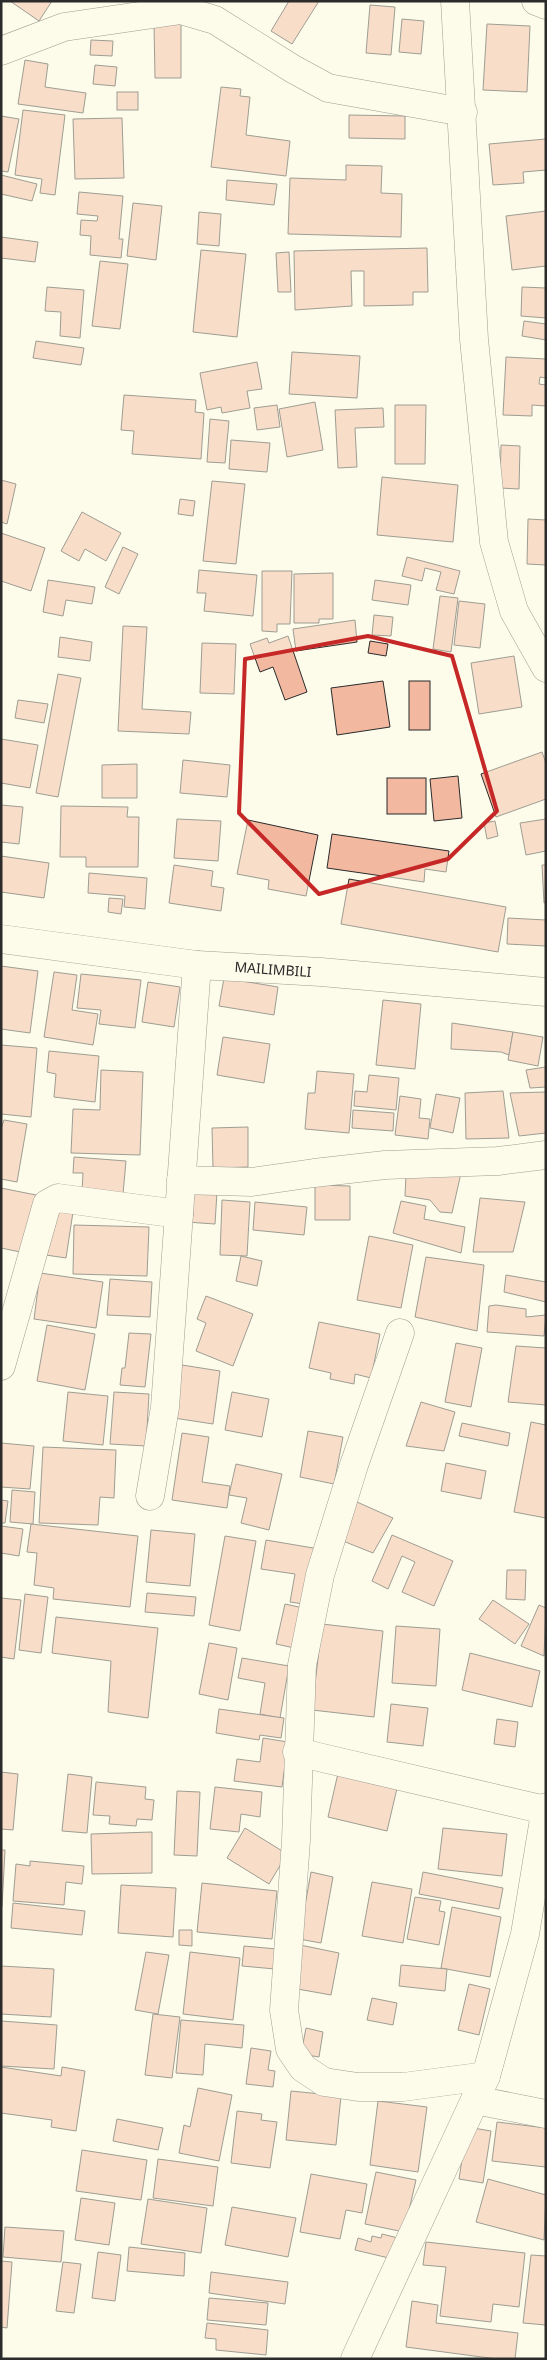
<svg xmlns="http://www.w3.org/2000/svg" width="547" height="2360" viewBox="0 0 547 2360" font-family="'Noto Sans',sans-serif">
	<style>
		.building { fill: #f2b8a0; stroke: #2b2b2b }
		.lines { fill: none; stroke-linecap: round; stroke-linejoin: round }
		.street-casing { stroke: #2b2b2b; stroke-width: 29 }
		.secondary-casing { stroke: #2b2b2b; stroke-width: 29 }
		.street { stroke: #fdfbea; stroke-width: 28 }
		.secondary { stroke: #fdfbea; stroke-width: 28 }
		.marked { fill: none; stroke: #c62828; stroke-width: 4; stroke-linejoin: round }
		.labels { text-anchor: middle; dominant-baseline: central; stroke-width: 4; stroke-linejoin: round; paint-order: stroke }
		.street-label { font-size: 14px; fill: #2b2b2b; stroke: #fdfbea }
	</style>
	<rect width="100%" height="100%" fill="#fdfbea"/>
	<!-- building -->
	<g class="building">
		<path d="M10,1H52L39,21Z"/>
		<path d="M289,1H319L292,44L271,31Z"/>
		<path d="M370,5L395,7L391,55L366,53Z"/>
		<path d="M402,19L424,21L421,54L399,52Z"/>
		<path d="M181,23V78H155L154,24Z"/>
		<path d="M487,24L530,26L527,92L483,90Z"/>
		<path d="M91,40L113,41L112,56L90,55Z"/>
		<path d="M25,60L48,64L45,87L86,93L83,113L18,104Z"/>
		<path d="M95,65L117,67L115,86L93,84Z"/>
		<path d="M221,87L241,89L240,96L250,97L246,135L290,141L286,176L211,167Z"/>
		<rect x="117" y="92" width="21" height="18"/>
		<path d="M23,110L65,115L55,195L40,193L42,179L15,175Z"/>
		<path d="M349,115L405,116V139L349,138Z"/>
		<path d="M1,116L19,119L8,172L1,171Z"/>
		<path d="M122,118L124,178L75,179L73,119Z"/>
		<path d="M546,139V170L523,172L524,183L493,185L489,144Z"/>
		<path d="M346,165L382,166L381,193L402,194L401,237L288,234L290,178L346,180Z"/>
		<path d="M1,175L37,184L32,201L1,194Z"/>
		<path d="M227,180L277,184L274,205L226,200Z"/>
		<path d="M79,192L123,196L119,239H123L121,258L90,255L91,236L80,235L81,220L97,221L98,216L77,214Z"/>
		<path d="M133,203L162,206L156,260L127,256Z"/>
		<path d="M546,211V266L512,270L506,216Z"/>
		<path d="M199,212L221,214L219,246L197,244Z"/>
		<path d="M1,237L38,242L35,262L1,258Z"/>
		<path d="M427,248L428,292H413V305L364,306V271H351L352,306L295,310L294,251Z"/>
		<path d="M201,250L246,254L237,337L193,332Z"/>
		<path d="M289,252L291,292H278L276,253Z"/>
		<path d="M100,261L128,264L120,329L92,326Z"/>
		<path d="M47,287L84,290L80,338L60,336L61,312L45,311Z"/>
		<path d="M522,287L546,288V318L521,316Z"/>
		<path d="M524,321L546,324V340L522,336Z"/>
		<path d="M36,341L84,348L81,365L33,358Z"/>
		<path d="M292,352L360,356L357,398L289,394Z"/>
		<path d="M506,357L546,359V378L540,377L539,384L546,385V406L532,405V416L503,415Z"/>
		<path d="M257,362L262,389L247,391L250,408L222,413L221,407L207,410L200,373Z"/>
		<path d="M124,395L196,400L195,412L204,413L201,459L132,454L134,431L121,430Z"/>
		<path d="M315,402L323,450L287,457L279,409Z"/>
		<path d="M277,405L280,427L257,430L254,408Z"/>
		<path d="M395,405H426L425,464H395Z"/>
		<path d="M383,408L384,427L355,428L357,467L338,468L335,410Z"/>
		<path d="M210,419L229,421L225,463L207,462Z"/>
		<path d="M231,440L270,443L267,472L229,469Z"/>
		<path d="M501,445L520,446L519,489L500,488Z"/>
		<path d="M382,477L458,485L453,542L377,535Z"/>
		<path d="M1,480L16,484L7,524L1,522Z"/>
		<path d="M212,481L245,484L236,564L203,561Z"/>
		<path d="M180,499L195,501L193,516L178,514Z"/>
		<path d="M82,512L121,533L106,561L85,549L79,561L61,551Z"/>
		<path d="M528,519L546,520V565L527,564Z"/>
		<path d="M1,533L45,548L31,591L1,581Z"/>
		<path d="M123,547L138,554L119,594L105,587Z"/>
		<path d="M407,557L460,571L454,594L436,590L441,572L425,568L422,581L402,576Z"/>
		<path d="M199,570L257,575L253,616L204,611L206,593H197Z"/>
		<path d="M262,571H292L290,624H277V632L262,631Z"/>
		<path d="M333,573V619H319V623H294V574Z"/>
		<path d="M48,580L95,587L92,604L66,600L63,616L43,612Z"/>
		<path d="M375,580L411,585L408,605L372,600Z"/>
		<path d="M440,596L458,598L451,652L433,649Z"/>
		<path d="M459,601L485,604L480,648L454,645Z"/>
		<path d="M374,615L393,617L391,636L372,635Z"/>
		<path d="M355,620L357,642L296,651L293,629Z"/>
		<path d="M123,626L147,627L142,709L191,712L189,734L118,731Z"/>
		<path d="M288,636L307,692L285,700L273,667L260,672L250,644L267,638L269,643Z"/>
		<path d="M60,637L92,642L90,661L58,657Z"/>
		<path d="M370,641L388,644L386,656L368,653Z"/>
		<path d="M202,643L236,644L234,694L200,693Z"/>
		<path d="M514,656L522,707L479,714L471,663Z"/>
		<path d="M58,674L81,678L58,797L36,793Z"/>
		<path d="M383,681L390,727L337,735L331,688Z"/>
		<rect x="409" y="681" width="21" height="49"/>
		<path d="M18,700L48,704L44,723L15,718Z"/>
		<path d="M1,739L38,745L30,788L1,783Z"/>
		<path d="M542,752L546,763V799L496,817L481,774Z"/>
		<path d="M183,760L230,765L227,797L180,793Z"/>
		<path d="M137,764V798H102V765Z"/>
		<path d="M458,776L462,818L434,821L430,779Z"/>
		<rect x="387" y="778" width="39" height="36"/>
		<path d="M1,805L23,807L19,844L1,842Z"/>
		<path d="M61,806L128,807L127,817H139L138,867H86V857H60Z"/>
		<path d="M177,819L221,821L218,861L174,858Z"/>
		<path d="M546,819V851L526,855L520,823Z"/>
		<path d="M248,820L318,835L306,896L268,889L269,880L237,874Z"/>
		<path d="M495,821L498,836L487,839L484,823Z"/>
		<path d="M332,834L449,851L446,872L425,869L424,882L327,868Z"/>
		<path d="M1,856L49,863L44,898L1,892Z"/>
		<path d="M174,865L213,871L211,886L224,888L221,911L169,903Z"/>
		<path d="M542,865H546V902L544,903Z"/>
		<path d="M89,873L147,878L145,909L124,907L125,896L88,893Z"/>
		<path d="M349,879L506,907L498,952L341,924Z"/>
		<path d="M109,898L123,899L121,914L108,912Z"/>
		<path d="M508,918L546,920V946L507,944Z"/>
		<path d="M1,966L38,971L30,1033L1,1029Z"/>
		<path d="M54,972L77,975L72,1010L98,1014L93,1045L44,1037Z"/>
		<path d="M81,974L141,980L135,1028L99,1024L101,1010L77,1008Z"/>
		<path d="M224,978L278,987L274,1015L219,1006Z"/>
		<path d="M148,982L180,987L174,1027L142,1022Z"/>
		<path d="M383,1000L421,1004L415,1069L376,1065Z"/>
		<path d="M452,1023L513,1032L509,1055L501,1052L451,1049Z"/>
		<path d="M513,1032L543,1037L538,1066L508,1060Z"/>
		<path d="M223,1037L270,1044L264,1083L217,1075Z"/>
		<path d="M1,1045L37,1048L31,1117L1,1114Z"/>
		<path d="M49,1051L99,1056L95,1102L54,1097L56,1074L47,1072Z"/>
		<path d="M546,1067V1087L530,1088L526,1070Z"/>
		<path d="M101,1070L143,1072L140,1155L71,1153L73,1109L100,1110Z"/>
		<path d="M317,1071L354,1074L349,1133L305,1129L308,1093H315Z"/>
		<path d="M369,1075L399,1078L396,1110L354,1106L355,1091L367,1092Z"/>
		<path d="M503,1091L509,1138L466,1139L465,1093Z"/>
		<path d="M546,1092V1133L519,1136L510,1093Z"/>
		<path d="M436,1094L460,1098L453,1133L430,1128Z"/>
		<path d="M400,1096L421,1099L419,1118L430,1119L428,1139L395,1135Z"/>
		<path d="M353,1110L394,1113L393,1131L352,1128Z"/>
		<path d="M4,1120L27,1124L17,1182L1,1179V1129Z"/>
		<path d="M248,1127V1167L213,1168L212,1128Z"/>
		<path d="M74,1157L126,1161L123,1194L82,1191L83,1173H73Z"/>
		<path d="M461,1173L452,1213L440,1212L430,1200L405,1196L406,1175Z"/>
		<path d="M315,1185L350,1186V1220H315Z"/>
		<path d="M1,1188L41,1196L30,1254L1,1248Z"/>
		<path d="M188,1189L217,1192L215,1224L186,1222Z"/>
		<path d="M480,1198L525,1202L513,1252H473Z"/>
		<path d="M222,1200L250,1202L247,1256L220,1255Z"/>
		<path d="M401,1201L426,1206L424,1219L465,1227L461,1253L393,1233Z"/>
		<path d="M255,1202L307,1207L304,1235L253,1230Z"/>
		<path d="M53,1209L73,1212L66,1258L46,1255Z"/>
		<path d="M74,1225L149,1227L147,1276L73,1274Z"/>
		<path d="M369,1236L413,1245L401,1308L357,1300Z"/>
		<path d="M241,1256L262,1261L257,1286L236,1281Z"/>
		<path d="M426,1257L484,1265L477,1331L415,1317Z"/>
		<path d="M40,1273L103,1282L96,1328L34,1319Z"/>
		<path d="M506,1275L546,1282V1302L504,1292Z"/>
		<path d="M110,1279L152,1282L150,1317L107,1315Z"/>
		<path d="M206,1296L253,1314L233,1366L196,1351L206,1323L197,1319Z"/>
		<path d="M496,1305L526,1309V1317L546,1315L544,1336L487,1332L489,1306Z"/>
		<path d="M319,1322L380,1334L371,1378L355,1374L354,1384L330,1379L331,1373L309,1368Z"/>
		<path d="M47,1325L95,1334L85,1390L37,1381Z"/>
		<path d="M129,1333L151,1334L145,1387L120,1385L122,1368H125Z"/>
		<path d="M456,1343L482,1348L471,1407L445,1402Z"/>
		<path d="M516,1346L546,1348V1405L508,1402Z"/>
		<path d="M182,1365L220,1371L213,1424L174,1418Z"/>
		<path d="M68,1392L108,1396L103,1445L63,1441Z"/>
		<path d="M114,1392L149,1394L146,1446L110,1444Z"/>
		<path d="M232,1392L269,1399L262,1437L225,1430Z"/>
		<path d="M421,1402L455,1412L444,1451L406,1446Z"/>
		<path d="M531,1422L546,1425V1518L514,1512Z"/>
		<path d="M462,1423L510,1433L508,1446L459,1436Z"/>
		<path d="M308,1431L343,1437L334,1484L300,1477Z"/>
		<path d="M182,1433L209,1437L202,1482L230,1486L227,1508L172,1500Z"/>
		<path d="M1,1443L34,1446L30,1489L1,1487Z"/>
		<path d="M43,1447L116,1450L114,1498L100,1497L98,1525L39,1523Z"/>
		<path d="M446,1463L486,1471L481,1499L441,1491Z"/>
		<path d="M236,1464L282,1474L269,1530L241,1523L247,1498L229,1495Z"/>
		<path d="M12,1490L35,1492L33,1524L10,1522Z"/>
		<path d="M1,1500L8,1501L5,1523H1Z"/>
		<path d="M357,1502L393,1518L373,1553L343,1541Z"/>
		<path d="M31,1524L138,1536L130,1607L53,1599L54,1588L34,1585L37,1553L27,1552Z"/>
		<path d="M1,1526L23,1529L19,1556L1,1553Z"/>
		<path d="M151,1530L195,1534L190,1586L146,1582Z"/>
		<path d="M392,1535L453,1561L434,1606L402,1592L415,1562L402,1556L388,1589L372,1581Z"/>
		<path d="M225,1536L256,1541L240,1631L209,1625Z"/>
		<path d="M266,1540L319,1549L310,1605L290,1602L295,1574L261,1569Z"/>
		<path d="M507,1570H526L525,1600L506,1599Z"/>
		<path d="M147,1593L196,1597L194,1616L145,1612Z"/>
		<path d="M25,1594L48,1597L41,1653L19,1650Z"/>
		<path d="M1,1598L21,1600L14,1659L1,1657Z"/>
		<path d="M493,1600L529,1624L515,1644L479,1619Z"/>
		<path d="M285,1604L308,1609L299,1649L276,1644Z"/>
		<path d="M539,1605L546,1608L544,1656L521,1646Z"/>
		<path d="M56,1617L158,1628L148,1718L108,1712L111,1661L52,1653Z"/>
		<path d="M322,1624L383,1631L374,1717L312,1710Z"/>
		<path d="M396,1626L440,1629L436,1686L392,1683Z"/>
		<path d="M209,1643L237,1648L228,1700L199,1694Z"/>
		<path d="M470,1653L540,1671L532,1707L462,1690Z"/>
		<path d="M242,1658L289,1666L280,1718L260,1714L265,1683L238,1678Z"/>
		<path d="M391,1704L428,1708L423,1746L387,1742Z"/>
		<path d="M219,1709L284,1718L281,1738L260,1735L259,1740L216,1733Z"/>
		<path d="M497,1719L518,1722L515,1747L494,1744Z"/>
		<path d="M263,1738L288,1742L282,1787L234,1781L237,1759L260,1762Z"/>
		<path d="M339,1769L398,1784L387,1831L328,1817Z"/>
		<path d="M1,1772L18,1774L13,1830L1,1829Z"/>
		<path d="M68,1774L92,1777L87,1833L62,1831Z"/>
		<path d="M96,1782L146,1787L145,1799L154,1800L152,1820L137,1819L136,1826L109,1824L110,1816L93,1815Z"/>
		<path d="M215,1787L262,1792L260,1817L241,1814L239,1832L210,1829Z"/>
		<path d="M177,1791L200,1792L197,1856L174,1855Z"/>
		<path d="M245,1828L287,1854L269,1884L227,1858Z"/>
		<path d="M443,1828L507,1834L502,1876L438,1869Z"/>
		<path d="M152,1832V1873L92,1874L91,1834Z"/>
		<path d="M1,1850H5L2,1907H1Z"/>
		<path d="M30,1861L84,1866L82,1884L66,1882L64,1905L13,1901L16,1864L30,1866Z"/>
		<path d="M311,1872L333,1877L321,1943L299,1939Z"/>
		<path d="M423,1872L503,1888L499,1909L419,1894Z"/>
		<path d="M372,1882L412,1889L403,1943L362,1936Z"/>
		<path d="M202,1883L277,1891L272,1939L197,1932Z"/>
		<path d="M121,1885L176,1888L173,1937L118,1933Z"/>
		<path d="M415,1897L441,1901L439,1911L445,1912L439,1945L407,1939Z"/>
		<path d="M13,1903L85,1911L82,1935L11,1928Z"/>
		<path d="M452,1907L501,1917L490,1977L441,1968Z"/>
		<path d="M179,1930H192V1946L179,1945Z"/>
		<path d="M300,1945L339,1953L331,1995L292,1988Z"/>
		<path d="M244,1946L277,1949L275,1969L242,1966Z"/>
		<path d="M146,1952L169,1955L158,2014L135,2010Z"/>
		<path d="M190,1952L240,1958L233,2020L183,2014Z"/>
		<path d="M401,1965L447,1969L445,1991L399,1986Z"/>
		<path d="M1,1966L54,1969L51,2017L1,2014Z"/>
		<path d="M469,1984L490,1989L479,2035L458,2030Z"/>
		<path d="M372,1998L397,2003L393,2025L367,2020Z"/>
		<path d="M153,2014L180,2017L172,2078L145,2075Z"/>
		<path d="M181,2020L244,2025L242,2048L205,2044L203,2075L176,2073Z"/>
		<path d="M1,2021L57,2025L54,2069L1,2066Z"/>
		<path d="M306,2028L323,2032L319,2057L301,2054Z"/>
		<path d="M251,2048L271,2051L268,2070L275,2071L273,2087L246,2084Z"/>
		<path d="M1,2067L61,2076L62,2067L85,2071L76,2131L51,2127L52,2120L1,2113Z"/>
		<path d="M198,2088L232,2095L219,2161L179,2153L184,2125L190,2127Z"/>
		<path d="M291,2091L341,2096L336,2145L286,2140Z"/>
		<path d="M378,2101L427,2107L418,2172L370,2165Z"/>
		<path d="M237,2111L262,2114L261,2120L277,2122L270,2168L231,2163Z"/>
		<path d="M117,2119L163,2128L158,2150L113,2141Z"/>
		<path d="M497,2122L546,2128V2167L492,2161Z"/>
		<path d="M467,2127L491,2131L483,2183L459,2179Z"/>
		<path d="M82,2150L147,2160L141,2200L76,2191Z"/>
		<path d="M158,2159L218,2167L213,2206L153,2198Z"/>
		<path d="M376,2172L416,2180L404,2232L365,2224Z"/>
		<path d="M311,2174L367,2184L362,2213L346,2210L340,2239L300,2232Z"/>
		<path d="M488,2179L546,2195L544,2240L476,2222Z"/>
		<path d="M81,2198L115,2203L109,2245L75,2240Z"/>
		<path d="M148,2199L207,2208L201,2253L141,2244Z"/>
		<path d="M232,2207L296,2218L288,2257L225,2245Z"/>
		<path d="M5,2227L64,2231L61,2262L3,2257Z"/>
		<path d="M382,2234L398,2238L393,2259L355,2250L358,2238L371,2242L372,2236L381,2238Z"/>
		<path d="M426,2242L525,2253L519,2307L493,2304L491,2322L440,2316L446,2267L423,2265Z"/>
		<path d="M129,2247L185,2253L184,2276L127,2271Z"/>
		<path d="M98,2252L121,2255L115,2301L92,2298Z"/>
		<path d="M531,2255L546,2256V2325L523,2323Z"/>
		<path d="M1,2261L12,2262L7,2328L1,2327Z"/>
		<path d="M63,2262L81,2264L74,2313L56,2311Z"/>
		<path d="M211,2272L288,2282L285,2304L209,2293Z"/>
		<path d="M209,2298L268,2303L266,2325L207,2320Z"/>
		<path d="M412,2301L438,2305L436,2323L518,2333L515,2359H497L406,2347Z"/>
		<path d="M207,2323L268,2330L266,2355L216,2350V2339L205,2338Z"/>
	</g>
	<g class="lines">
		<!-- street casing -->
		<g class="street-casing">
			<g id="street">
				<path d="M455,1L474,339L494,542L514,611L546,668"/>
				<path d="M536,1L546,5"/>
				<path d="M1,51L64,27L181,10L215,20L293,69L328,88L463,112"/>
				<path d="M181,1180L252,1182L314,1173L385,1165L498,1161L546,1155"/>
				<path d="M400,1333L354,1465L320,1575L302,1665L296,1840L284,2010L290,2049L303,2068L324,2082L358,2087H403L486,2076"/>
				<path d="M1,1366L47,1204L58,1198L179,1214"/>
				<path d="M150,1496L165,1407L197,965"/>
				<path d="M297,1752L545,1810"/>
				<path d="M475,2100L546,2114"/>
				<path d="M355,2359L486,2076L525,1934L546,1807"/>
			</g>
		</g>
		<!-- secondary casing -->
		<g class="secondary-casing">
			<path id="secondary" d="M1,939L197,965L321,972L546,992"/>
		</g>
		<!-- street -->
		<use href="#street" class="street"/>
		<!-- secondary -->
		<use href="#secondary" class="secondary"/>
	</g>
	<!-- marked area -->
	<path d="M0 0H547V2360H0ZM368,636L452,656L497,811L448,859L319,894L239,813L245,659Z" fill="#fdfbea" fill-opacity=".55" fill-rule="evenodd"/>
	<path class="marked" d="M368,636L452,656L497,811L448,859L319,894L239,813L245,659Z"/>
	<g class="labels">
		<!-- street labels -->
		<g class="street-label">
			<text transform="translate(273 969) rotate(4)">MAILIMBILI</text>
		</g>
	</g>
	<!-- border -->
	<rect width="547" height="2360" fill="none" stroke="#2b2b2b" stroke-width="5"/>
</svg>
